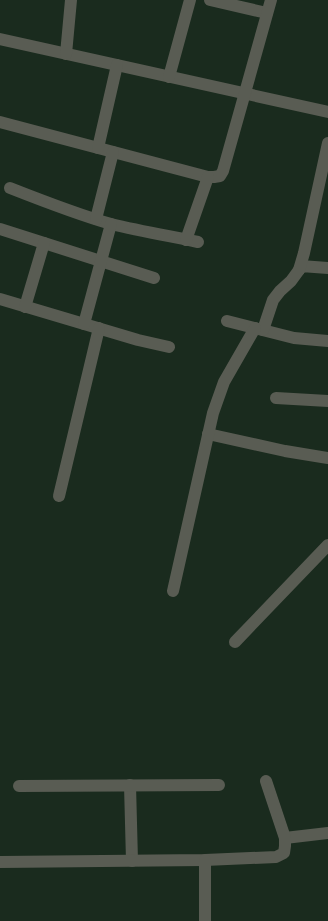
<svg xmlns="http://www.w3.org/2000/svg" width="328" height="921" viewBox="0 0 328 921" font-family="Signika,sans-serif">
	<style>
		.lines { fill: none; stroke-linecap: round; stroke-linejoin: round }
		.minor { stroke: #595c53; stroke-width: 12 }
	</style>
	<rect width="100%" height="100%" fill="#1a2b1e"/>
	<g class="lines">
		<!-- minor -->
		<g class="minor">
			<path d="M210,0L267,13"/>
			<path d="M0,39L328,112"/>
			<path d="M66,54L71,0"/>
			<path d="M169,77L190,0"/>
			<path d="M0,122L208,177H214L220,176L223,171L271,0"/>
			<path d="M98,148L117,65"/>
			<path d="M10,188C43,201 76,214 111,224C140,231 169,236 198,242"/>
			<path d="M96,219L113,152"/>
			<path d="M0,229L154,278"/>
			<path d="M186,240L208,177"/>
			<path d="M299,270L301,266L328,268"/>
			<path d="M0,299L138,340L169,347"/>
			<path d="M25,307L44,243"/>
			<path d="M227,321L294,338L328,341"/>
			<path d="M84,324L111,224"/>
			<path d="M263,330L273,300L280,291L291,281L299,270L304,253L328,143"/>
			<path d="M276,398L328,401"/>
			<path d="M208,434L285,451L328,458"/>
			<path d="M59,496L99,328"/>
			<path d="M173,591L213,413L224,382L255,328"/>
			<path d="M235,642L328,545"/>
			<path d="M130,785L132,861"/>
			<path d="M19,786L219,785"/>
			<path d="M285,838L328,833"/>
			<path d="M0,862L205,860L276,857L284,853L285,846V838L266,781"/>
			<path d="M205,921V860"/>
		</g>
	</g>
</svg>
